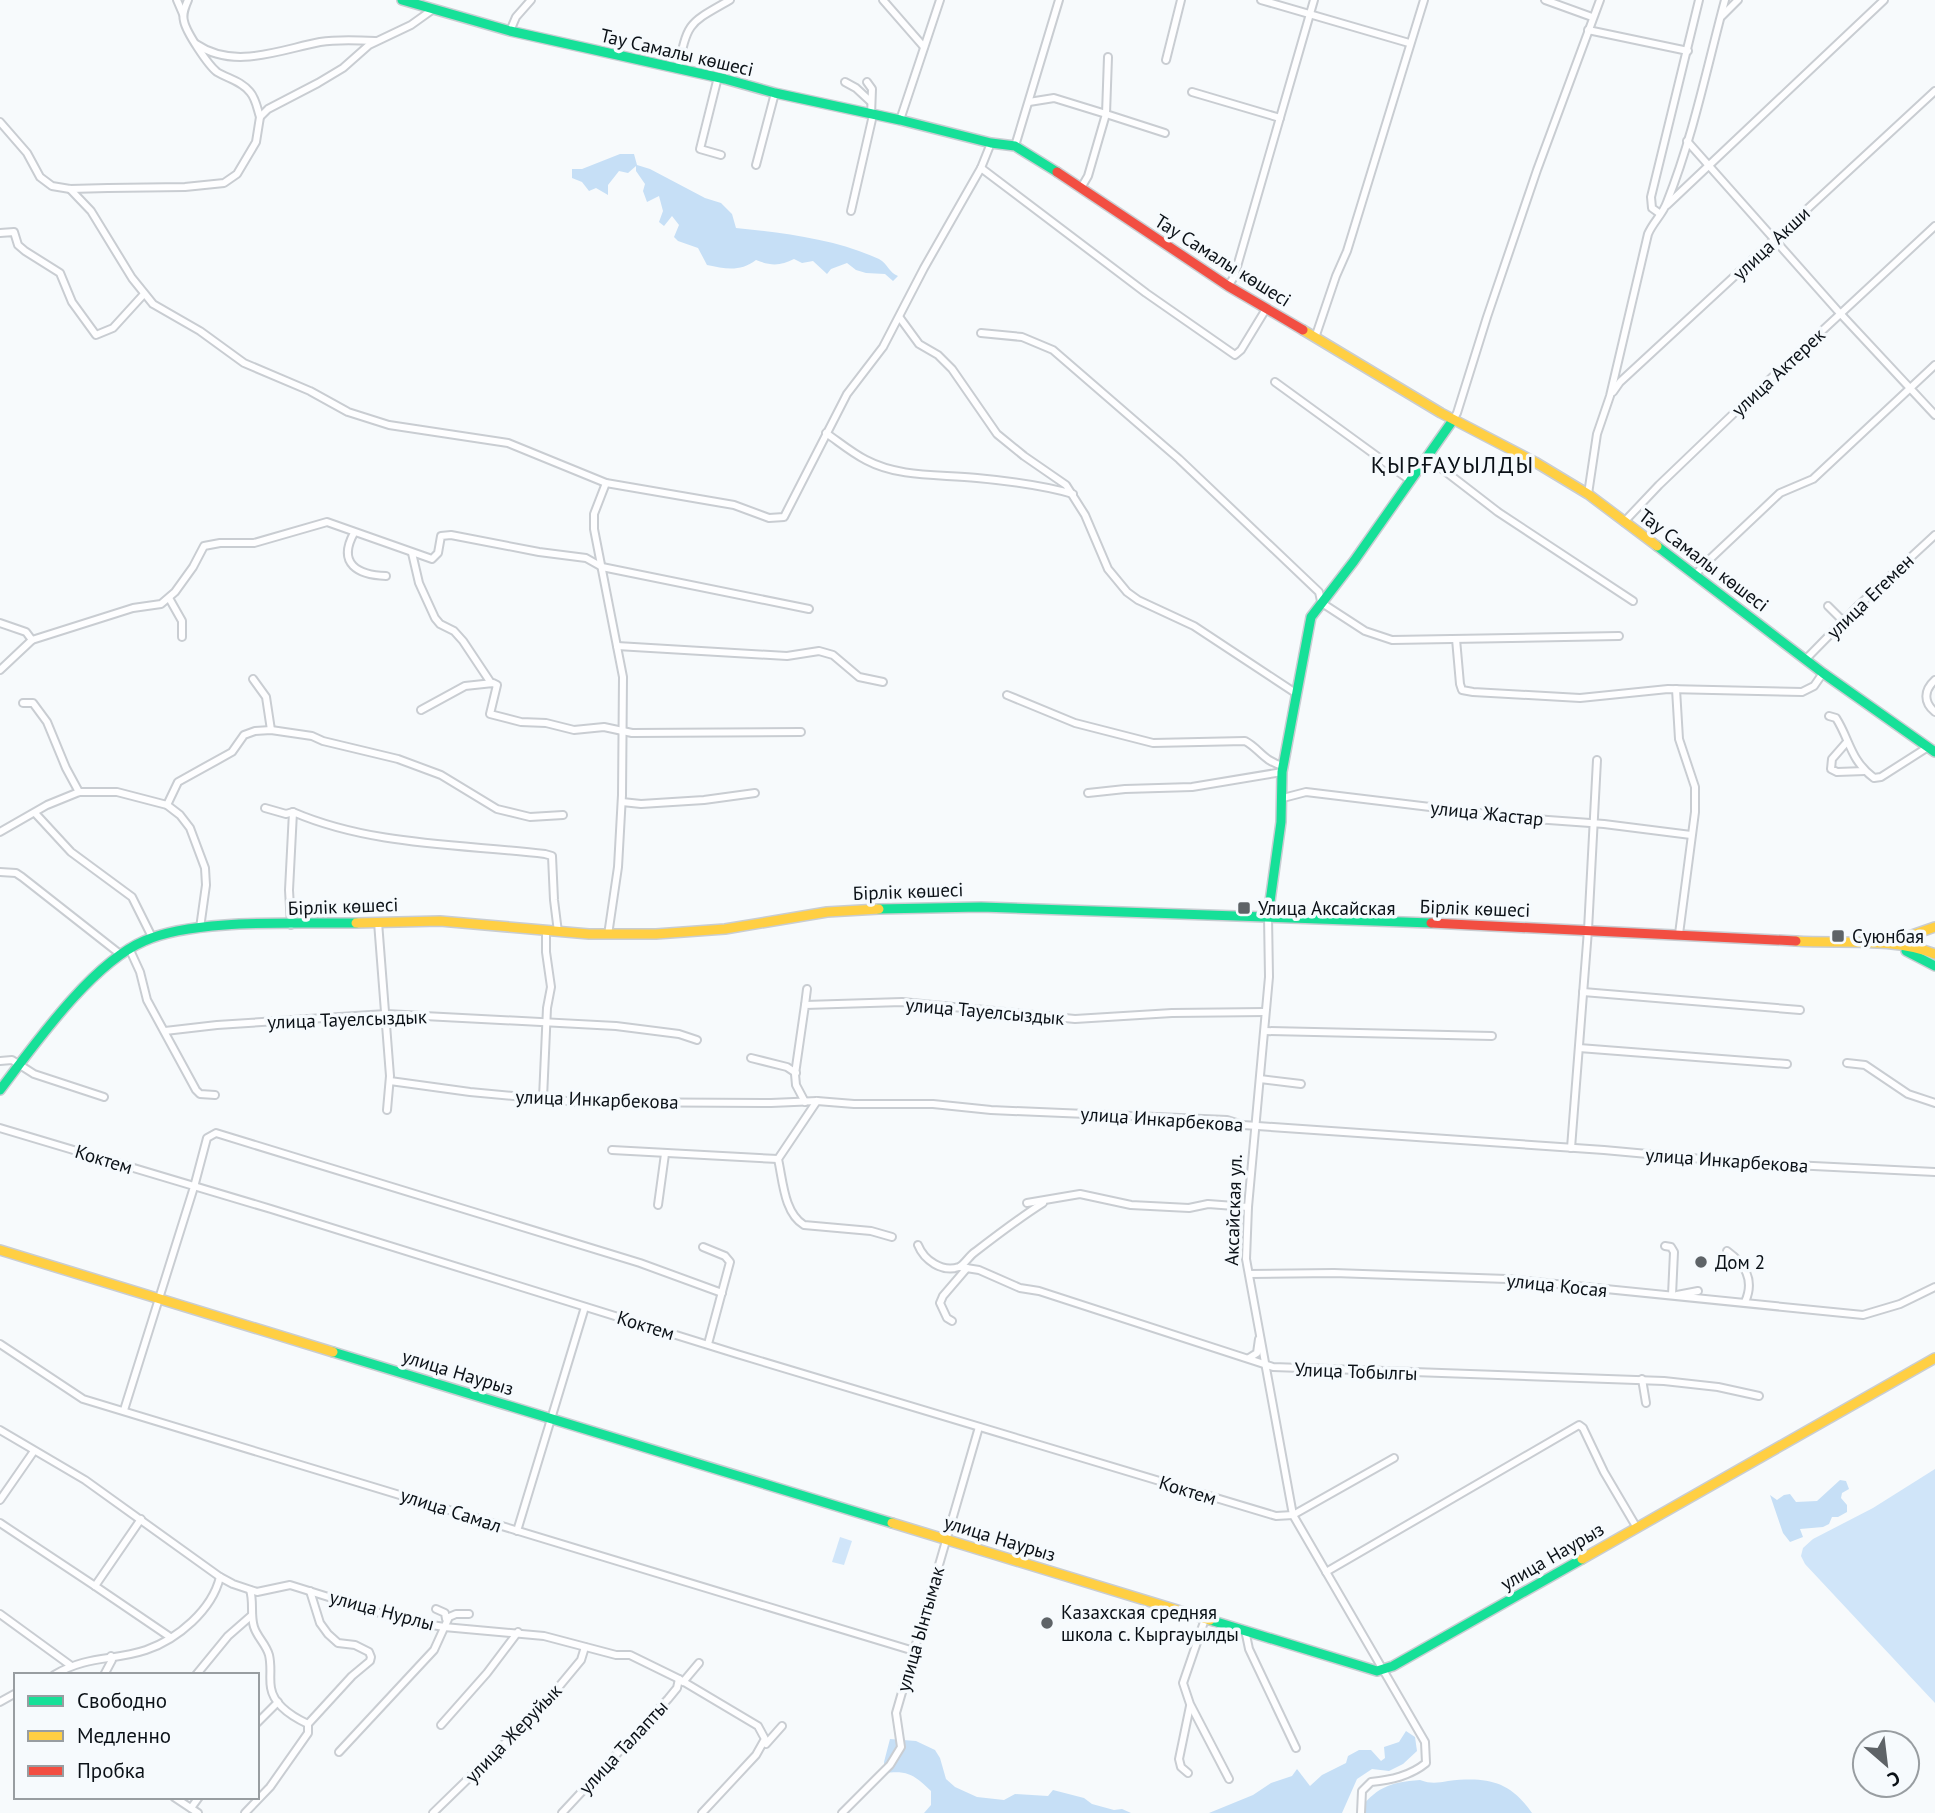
<svg xmlns="http://www.w3.org/2000/svg" width="1935" height="1813" viewBox="0 0 1935 1813" font-family="'PT Sans',sans-serif">
	<style>
		.green { fill: #d0e5f9 }
		.forest { fill: #c6dff6 }
		.lines { fill: none; stroke-linecap: round; stroke-linejoin: round }
		.street-casing { stroke: #c9cdd2; stroke-width: 10 }
		.fast-casing { stroke: #c9cdd2; stroke-width: 12 }
		.slow-casing { stroke: #c9cdd2; stroke-width: 12 }
		.jam-casing { stroke: #c9cdd2; stroke-width: 12 }
		.street { stroke: #fefeff; stroke-width: 6 }
		.fast { stroke: #16e098; stroke-width: 9 }
		.slow { stroke: #ffcf43; stroke-width: 9 }
		.jam { stroke: #f24e42; stroke-width: 9 }
		.poi-dot { fill: #5e6367; stroke: #f6fafd; stroke-width: 2.5 }
		.labels { text-anchor: middle; dominant-baseline: central; stroke-width: 7; stroke-linejoin: round; paint-order: stroke }
		.street-label { font-size: 19px; fill: #0b1117; stroke: #f6fafd }
		.poi-label { font-size: 19px; fill: #0b1117; stroke: #f6fafd; text-anchor: start }
		.quarter-label { font-size: 23px; letter-spacing: 2px; fill: #0b1117; stroke: #f6fafd }
	</style>
	<rect width="100%" height="100%" fill="#f7fafc"/>
	<!-- green -->
	<g class="green">
		<path d="M1935,1469V1703L1805,1564L1801,1556L1803,1548L1813,1539L1873,1508Z"/>
		<path d="M840,1537L852,1541L844,1565L832,1562Z"/>
	</g>
	<!-- forest -->
	<g class="forest">
		<path d="M620,154H634L637,165L650,169L705,198L721,203L732,214L736,228C784,233 835,239 879,259C888,264 889,273 898,276L893,281L885,274L866,273L856,270L847,263L831,269L827,274L813,261L802,263L794,259C781,266 770,266 756,260C740,272 726,269 707,265L698,248L678,241L674,237L679,225L672,216L664,226L659,222L663,211L659,196L647,202L643,191L645,184L636,171V166L628,173L619,171L608,185V195L596,188L589,191L582,182L572,178V169H582Z"/>
		<path d="M1840,1480L1846,1481L1849,1489L1842,1493L1841,1498L1847,1505V1512L1838,1517H1832L1829,1524L1823,1527L1800,1529L1803,1537L1790,1542L1783,1533L1770,1495L1777,1500L1784,1495L1790,1494L1796,1502L1817,1501Z"/>
		<path d="M1406,1731L1415,1737L1417,1751L1403,1764L1389,1771L1372,1769L1357,1779L1342,1813H1209L1253,1795L1271,1783L1292,1776L1297,1769L1310,1786L1322,1775L1346,1763L1348,1756L1359,1750H1371L1381,1761L1385,1758L1384,1747L1399,1742Z"/>
		<path d="M890,1739L916,1741L935,1750L940,1758L946,1779L955,1787L977,1797L1004,1800L1015,1794L1048,1796L1053,1790L1084,1798L1092,1804L1114,1810L1122,1809L1131,1813H924L931,1805V1791C915,1776 909,1770 885,1773L884,1762Z"/>
		<path d="M1420,1780C1431,1784 1437,1783 1448,1781C1486,1777 1509,1780 1532,1813H1357C1375,1788 1389,1782 1420,1780Z"/>
	</g>
	<g class="lines">
		<!-- street casing -->
		<g class="street-casing">
			<g id="street">
				<path d="M177,0L183,14"/>
				<path d="M188,0C185,7 182,14 184,21C186,32 208,65 217,72C229,79 241,81 250,92C256,99 257,108 260,117"/>
				<path d="M883,0L924,47"/>
				<path d="M1261,0L1409,43"/>
				<path d="M1545,0L1592,17"/>
				<path d="M1722,16L1738,0"/>
				<path d="M1588,30L1688,51"/>
				<path d="M510,31L516,17L531,0"/>
				<path d="M196,44C234,70 279,50 320,42C338,39 357,40 375,41"/>
				<path d="M1108,57L1106,114L1165,133"/>
				<path d="M1166,60L1181,0"/>
				<path d="M678,69C688,21 688,24 730,0"/>
				<path d="M718,77L700,149L721,155"/>
				<path d="M845,82L856,88L870,101"/>
				<path d="M867,82L872,89L871,115"/>
				<path d="M1192,92L1280,118"/>
				<path d="M1029,102L1054,98L1106,114L1088,176L1081,188"/>
				<path d="M900,120L940,0"/>
				<path d="M0,122L27,153L40,177L52,186L70,189L108,188L185,187L224,183L237,174L256,142L260,117L268,109L318,83L343,68L369,45L411,25L432,10"/>
				<path d="M1687,141L1837,310L1935,415"/>
				<path d="M1015,146L1059,0"/>
				<path d="M756,165L775,93"/>
				<path d="M981,168L1146,293L1235,355L1241,350L1266,309"/>
				<path d="M70,189L91,211L132,278L153,304L200,331L244,363L310,391L348,412L389,425L508,443L606,483L734,505L769,518L784,517L847,394L883,347L924,268L981,168L991,143"/>
				<path d="M1667,205L1884,0"/>
				<path d="M851,211L873,115"/>
				<path d="M1659,213L1652,208L1651,197L1699,0"/>
				<path d="M0,233L14,232L18,245L25,251L60,273L72,302L96,335L113,328L144,294"/>
				<path d="M1228,286L1234,277L1314,0"/>
				<path d="M900,318L919,344L938,355L952,369L997,434L1024,456L1066,485L1085,515L1108,569L1127,592L1138,600L1194,626L1297,694"/>
				<path d="M981,333L1022,337L1053,350L1179,459L1319,592L1321,601L1325,605L1365,631L1392,640L1619,636"/>
				<path d="M1315,338L1336,276L1347,251L1424,0"/>
				<path d="M1275,382L1411,481"/>
				<path d="M1613,392L1620,382L1935,91"/>
				<path d="M1453,420L1457,413L1487,317L1537,170L1600,0"/>
				<path d="M826,433C839,442 852,453 866,460C900,478 940,474 977,478C1009,481 1042,485 1073,494"/>
				<path d="M1428,458L1498,512L1633,601"/>
				<path d="M606,483L594,514V529L623,677L622,795L618,867L608,935"/>
				<path d="M1588,494L1597,434L1610,396L1648,234C1653,222 1663,214 1667,202C1693,137 1707,67 1725,0"/>
				<path d="M1624,522L1659,485L1754,394L1935,226"/>
				<path d="M354,533C337,564 358,575 386,576"/>
				<path d="M412,553L419,583L435,618L440,624L454,631L463,641L491,683"/>
				<path d="M1695,575L1710,559L1780,493L1813,479L1935,365"/>
				<path d="M169,598L182,621V637"/>
				<path d="M1828,606L1843,621"/>
				<path d="M0,623L26,632L32,640"/>
				<path d="M1456,639L1460,684L1462,690L1473,692L1580,698L1668,689L1802,692L1814,686L1823,673"/>
				<path d="M617,646L787,656L819,651L833,655L859,677L883,682"/>
				<path d="M1806,659L1858,606L1935,535"/>
				<path d="M0,670L32,640L133,608L161,604L175,592L193,567L204,546L220,543H254L327,522L432,559L438,553L441,536L451,535L539,552L586,558L602,567L809,609"/>
				<path d="M253,679L266,697L271,730"/>
				<path d="M1935,680C1924,690 1923,702 1935,712"/>
				<path d="M1676,689L1679,739L1695,787V812L1679,934"/>
				<path d="M1007,695L1075,723L1153,743L1245,741C1259,748 1263,761 1283,766"/>
				<path d="M23,703H33L47,722L66,768L79,792"/>
				<path d="M421,710L465,686L493,683L497,685L490,714L521,722L546,723L574,730L604,727L632,733L801,732"/>
				<path d="M1829,716L1836,718C1850,740 1850,760 1874,778L1881,777L1928,747"/>
				<path d="M1846,743L1832,759L1831,769L1837,772L1865,771"/>
				<path d="M1088,793L1125,789L1192,787L1282,772"/>
				<path d="M1283,798L1306,792L1521,818L1604,824L1691,835"/>
				<path d="M622,802L641,804L704,800L755,793"/>
				<path d="M167,805L178,782L232,752L244,735L255,731L271,730L312,736L323,741L398,759L441,775L497,809L530,817L563,815"/>
				<path d="M265,808L286,814L293,812"/>
				<path d="M35,813L71,852L132,897L152,937"/>
				<path d="M0,832L47,805L79,792H117L167,805L180,815L190,828L205,868L206,885L200,928"/>
				<path d="M0,872L16,873L22,877L120,954"/>
				<path d="M1268,916L1269,977L1248,1207L1246,1259L1293,1515L1425,1742L1426,1763C1410,1776 1391,1780 1371,1782L1362,1791L1361,1813"/>
				<path d="M378,922L390,1076L387,1110"/>
				<path d="M291,925L289,890L293,812C372,846 461,844 545,854L552,856L554,900L558,932"/>
				<path d="M129,948L140,972L147,1000L196,1090L200,1094L215,1095"/>
				<path d="M1583,992L1800,1010"/>
				<path d="M805,1005L807,989"/>
				<path d="M165,1031L217,1025L386,1014L616,1026L679,1034L697,1040"/>
				<path d="M1265,1031L1492,1036"/>
				<path d="M1579,1048L1787,1064"/>
				<path d="M751,1058L787,1067L796,1073"/>
				<path d="M0,1061L12,1060L34,1074L104,1097"/>
				<path d="M1847,1063L1865,1065L1908,1094L1935,1103"/>
				<path d="M1260,1079L1301,1084"/>
				<path d="M390,1081L470,1092L577,1102L771,1103L817,1101L854,1104H933L991,1110L1227,1120L1243,1125L1604,1150L1735,1162L1935,1172"/>
				<path d="M543,1098L547,1008L551,987L546,952V931"/>
				<path d="M817,1101L778,1159C783,1181 784,1213 804,1225L871,1231L892,1237"/>
				<path d="M805,1102L796,1085L795,1074L805,1005L902,1002L1075,1019L1172,1013L1265,1012"/>
				<path d="M0,1128L271,1209L737,1354L1276,1516L1293,1515L1394,1458"/>
				<path d="M1571,1148L1588,930L1597,760"/>
				<path d="M612,1150L778,1159"/>
				<path d="M1027,1203L1080,1194L1131,1205L1189,1208L1208,1204L1248,1207"/>
				<path d="M658,1205L665,1154"/>
				<path d="M918,1245C924,1260 942,1273 959,1267C964,1265 969,1256 975,1252C997,1235 1019,1218 1043,1203"/>
				<path d="M1665,1246L1671,1247L1674,1252L1672,1295"/>
				<path d="M703,1247L725,1256L730,1262L708,1344"/>
				<path d="M1727,1251C1745,1264 1755,1280 1745,1302"/>
				<path d="M960,1267L979,1270L1020,1288L1039,1291L1273,1367L1664,1381L1718,1387L1759,1396"/>
				<path d="M1249,1274L1334,1273L1507,1279L1863,1315L1900,1304L1935,1287"/>
				<path d="M1677,1295L1698,1291"/>
				<path d="M952,1321L947,1318L940,1303L943,1296L967,1268"/>
				<path d="M0,1344L83,1399L914,1651"/>
				<path d="M1249,1358L1257,1353L1259,1339"/>
				<path d="M1642,1379L1646,1403"/>
				<path d="M124,1410L194,1187L207,1138L216,1133L640,1263L722,1293"/>
				<path d="M0,1430L85,1480L220,1577L233,1584L257,1592L290,1585L402,1620L444,1627L544,1636L616,1655H630L679,1679L758,1726L765,1739L756,1755L702,1813"/>
				<path d="M0,1500L34,1451"/>
				<path d="M0,1523L95,1586L141,1519"/>
				<path d="M517,1531L585,1307"/>
				<path d="M1326,1572L1579,1425L1583,1428L1604,1472L1637,1528"/>
				<path d="M95,1586L170,1637"/>
				<path d="M436,1609L445,1613L446,1619"/>
				<path d="M0,1614L70,1665"/>
				<path d="M1205,1619L1183,1683L1190,1704L1229,1779"/>
				<path d="M1245,1630L1249,1649L1296,1748"/>
				<path d="M54,1675C88,1655 113,1661 146,1650C178,1639 212,1610 220,1577"/>
				<path d="M104,1675L112,1660L111,1656"/>
				<path d="M196,1675L228,1636L252,1615"/>
				<path d="M683,1682L699,1663"/>
				<path d="M0,1702L16,1693"/>
				<path d="M257,1723L278,1702"/>
				<path d="M308,1724L352,1676L370,1661L371,1657L369,1652L355,1645L338,1643L328,1634L320,1623L310,1591"/>
				<path d="M441,1725L487,1673L518,1632"/>
				<path d="M766,1744L782,1726"/>
				<path d="M339,1752L434,1650L449,1617L456,1614H469"/>
				<path d="M1188,1773L1181,1767L1179,1759L1190,1706"/>
				<path d="M174,1797L198,1813"/>
				<path d="M191,1808L199,1797"/>
				<path d="M245,1813L270,1787L308,1733V1724C293,1717 274,1706 271,1688C269,1678 272,1668 269,1655C266,1644 257,1637 254,1627C250,1614 254,1602 250,1590"/>
				<path d="M433,1813L542,1707L581,1660L585,1647"/>
				<path d="M562,1813L668,1699L677,1688L679,1679"/>
				<path d="M842,1813L890,1765L901,1747L896,1713L979,1427"/>
			</g>
		</g>
		<!-- fast casing -->
		<g class="fast-casing">
			<g id="fast">
				<path d="M402,0L510,31L725,79L775,93L900,120L991,143L1015,146L1057,172"/>
				<path d="M1657,546L1823,673L1935,752"/>
				<path d="M879,909L981,907L1431,923"/>
				<path d="M1268,916L1281,822L1282,772L1311,617L1354,561L1453,420"/>
				<path d="M1906,951L1935,966"/>
				<path d="M0,1090C35,1044 91,964 144,941C194,918 299,924 356,923"/>
				<path d="M333,1352L892,1523"/>
				<path d="M1210,1620L1377,1671L1393,1666L1582,1559"/>
			</g>
		</g>
		<!-- slow casing -->
		<g class="slow-casing">
			<g id="slow">
				<path d="M1303,330L1441,413L1535,462L1588,494L1657,546"/>
				<path d="M356,923L440,921L589,934H656L725,929L827,912L879,909"/>
				<path d="M1796,941C1841,944 1892,937 1935,954"/>
				<path d="M1889,943L1935,927"/>
				<path d="M0,1250L333,1352"/>
				<path d="M892,1523L1210,1620"/>
				<path d="M1582,1559L1935,1358"/>
			</g>
		</g>
		<!-- jam casing -->
		<g class="jam-casing">
			<g id="jam">
				<path d="M1057,172L1228,286L1303,330"/>
				<path d="M1431,923L1796,941"/>
			</g>
		</g>
		<!-- street -->
		<use href="#street" class="street"/>
		<!-- fast -->
		<use href="#fast" class="fast"/>
		<!-- slow -->
		<use href="#slow" class="slow"/>
		<!-- jam -->
		<use href="#jam" class="jam"/>
	</g>
	<!-- markers -->
	<g class="poi-dot">
		<rect x="1237" y="901" width="14" height="14" rx="3.5"/>
		<rect x="1831" y="929" width="14" height="14" rx="3.5"/>
		<circle cx="1701" cy="1262" r="7"/>
		<circle cx="1047" cy="1623" r="7"/>
	</g>
	<g class="labels">
		<!-- street labels -->
		<g class="street-label">
			<text transform="translate(677 52) rotate(13)">Тау Самалы көшесі</text>
			<text transform="translate(1771 243) rotate(-43)">улица Акши</text>
			<text transform="translate(1223 260) rotate(32)">Тау Самалы көшесі</text>
			<text transform="translate(1778 372) rotate(-43)">улица Актерек</text>
			<text transform="translate(1704 560) rotate(37)">Тау Самалы көшесі</text>
			<text transform="translate(1870 596) rotate(-44)">улица Егемен</text>
			<text transform="translate(1487 813) rotate(6)">улица Жастар</text>
			<text transform="translate(908 891) rotate(-2)">Бірлік көшесі</text>
			<text transform="translate(343 906) rotate(-2)">Бірлік көшесі</text>
			<text transform="translate(1475 908) rotate(2)">Бірлік көшесі</text>
			<text transform="translate(985 1011) rotate(5)">улица Тауелсыздык</text>
			<text transform="translate(347 1019) rotate(-2)">улица Тауелсыздык</text>
			<text transform="translate(597 1099) rotate(2)">улица Инкарбекова</text>
			<text transform="translate(1162 1119) rotate(4)">улица Инкарбекова</text>
			<text transform="translate(104 1159) rotate(17)">Коктем</text>
			<text transform="translate(1727 1160) rotate(4)">улица Инкарбекова</text>
			<text transform="translate(1233 1210) rotate(-88)">Аксайская ул.</text>
			<text transform="translate(1557 1285) rotate(6)">улица Косая</text>
			<text transform="translate(646 1325) rotate(17)">Коктем</text>
			<text transform="translate(1356 1371) rotate(2)">Улица Тобылгы</text>
			<text transform="translate(458 1372) rotate(17)">улица Наурыз</text>
			<text transform="translate(1188 1490) rotate(17)">Коктем</text>
			<text transform="translate(451 1510) rotate(18)">улица Самал</text>
			<text transform="translate(1000 1538) rotate(17)">улица Наурыз</text>
			<text transform="translate(1552 1556) rotate(-30)">улица Наурыз</text>
			<text transform="translate(382 1610) rotate(15)">улица Нурлы</text>
			<text transform="translate(920 1629) rotate(-74)">улица Ынтымак</text>
			<text transform="translate(513 1733) rotate(-46)">улица Жеруйык</text>
			<text transform="translate(623 1747) rotate(-47)">улица Талапты</text>
		</g>
		<!-- poi labels -->
		<g class="poi-label">
			<text x="1258" y="908">Улица Аксайская</text>
			<text x="1852" y="936">Суюнбая</text>
			<text x="1715" y="1262">Дом 2</text>
			<text x="1061" y="1612">Казахская средняя<tspan x="1061" dy="22">школа с. Кыргауылды</tspan></text>
		</g>
		<!-- quarter labels -->
		<g class="quarter-label">
			<text x="1453" y="464">ҚЫРҒАУЫЛДЫ</text>
		</g>
	</g>
	<!-- legend -->
	<rect x="14" y="1673" width="245" height="126" fill="#f6fafd" stroke="#989da1" stroke-width="2"/>
	<rect x="28" y="1696" width="35" height="10" fill="#16e098" stroke="#989da1" stroke-width="2"/>
	<text x="77" y="1708" font-size="21" fill="#0b1117">Свободно</text>
	<rect x="28" y="1731" width="35" height="10" fill="#ffcf43" stroke="#989da1" stroke-width="2"/>
	<text x="77" y="1743" font-size="21" fill="#0b1117">Медленно</text>
	<rect x="28" y="1766" width="35" height="10" fill="#f24e42" stroke="#989da1" stroke-width="2"/>
	<text x="77" y="1778" font-size="21" fill="#0b1117">Пробка</text>
	<!-- north arrow -->
	<g transform="translate(1886 1764) rotate(152)"><circle r="33" fill="#f6fafd" stroke="#989da1" stroke-width="2"/>
	<path d="M0-5L12 26L0 18L-12 26Z" fill="#5e6367"/>
	<text y="-10" font-size="19" font-weight="bold" text-anchor="middle" fill="#0b1117">С</text>
	</g>
</svg>
